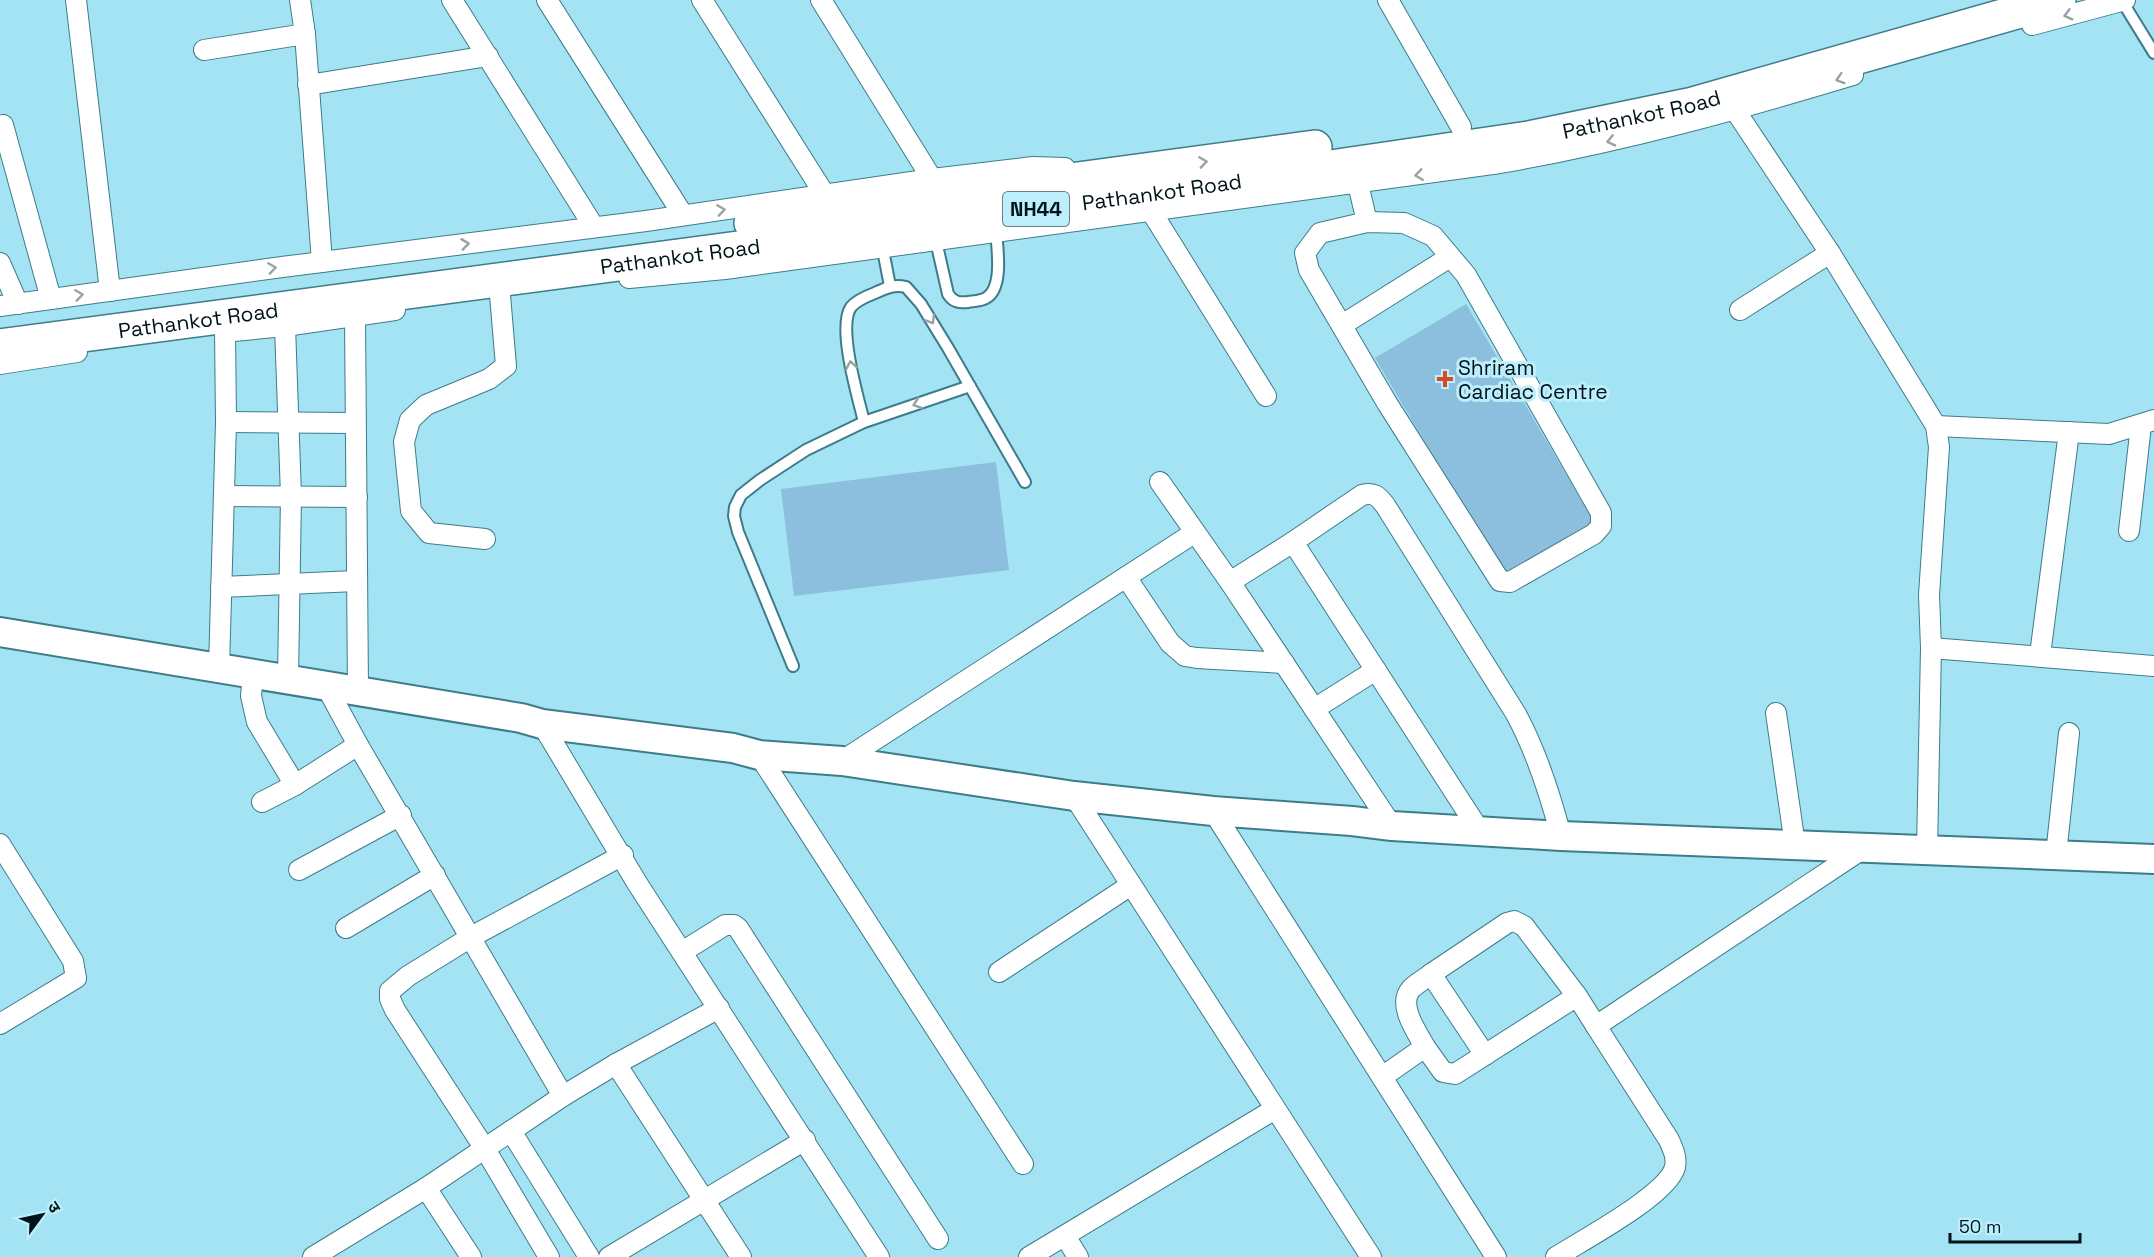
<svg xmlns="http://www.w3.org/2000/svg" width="2154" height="1257" viewBox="0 0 2154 1257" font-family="'Space Grotesk','Noto Sans Devanagari',sans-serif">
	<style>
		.building { fill: #8cbedd }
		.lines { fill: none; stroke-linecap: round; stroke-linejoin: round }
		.lane-casing { stroke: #3d7c8b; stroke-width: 14 }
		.street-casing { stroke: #3d7c8b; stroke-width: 22 }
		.secondary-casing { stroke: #3d7c8b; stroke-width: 32 }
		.highway-casing { stroke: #3d7c8b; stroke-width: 36 }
		.lane { stroke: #fff; stroke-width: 10 }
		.street { stroke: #fff; stroke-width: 20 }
		.secondary { stroke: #fff; stroke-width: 28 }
		.highway { stroke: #fff; stroke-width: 33 }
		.oneway { stroke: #99a1a3 }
		.poi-dot { fill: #d44b24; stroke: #bceefc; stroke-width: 2 }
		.labels { text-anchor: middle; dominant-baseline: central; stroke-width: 6; stroke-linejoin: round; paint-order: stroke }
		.shield { fill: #bceefc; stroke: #38555d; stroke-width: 1.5 }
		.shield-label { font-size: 20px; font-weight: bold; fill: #001319 }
		.street-label { font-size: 21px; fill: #001319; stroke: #bceefc }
		.poi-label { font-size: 21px; fill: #001319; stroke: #bceefc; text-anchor: start }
	</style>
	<rect width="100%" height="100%" fill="#a3e3f4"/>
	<!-- building -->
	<g class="building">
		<path d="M1466,304L1594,522L1504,576L1375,358Z"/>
		<path d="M996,462L1009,570L794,596L781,489Z"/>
	</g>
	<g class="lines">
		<!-- lane casing -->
		<g class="lane-casing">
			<g id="lane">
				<path d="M2122,1L2154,53"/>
				<path d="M936,241L948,294C953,302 959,303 968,302C974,301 981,301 986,298C1004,288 997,247 996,230"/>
				<path d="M882,245L890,286"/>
				<path d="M864,422C858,397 837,327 851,307C857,300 867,296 875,293C886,288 894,284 906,287L921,304L948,348L1025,482"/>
				<path d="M793,666L738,532L734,516L735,507L741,495L760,480L806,450L864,422L970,386"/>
			</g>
		</g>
		<!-- street casing -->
		<g class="street-casing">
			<g id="street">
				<path d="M76,0L110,291"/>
				<path d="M300,0L305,34L322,262"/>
				<path d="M452,0L594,227"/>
				<path d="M547,0L683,215"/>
				<path d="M702,0L825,195"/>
				<path d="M821,0L932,179"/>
				<path d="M1388,0L1461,127"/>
				<path d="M2032,25L2125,0"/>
				<path d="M204,50L305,34"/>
				<path d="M308,85L488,56"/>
				<path d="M1735,110L1830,253L1936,426L1939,447L1929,595L1931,648L1927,850"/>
				<path d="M3,125L51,299"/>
				<path d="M1358,184L1367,222L1404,223L1433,236L1466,275L1601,513V526L1594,534L1510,582L1500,581L1387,403L1309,270L1305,253L1320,233L1367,222"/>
				<path d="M1151,211L1266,396"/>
				<path d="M0,263L18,304"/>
				<path d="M629,278L725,269L1500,163C1620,142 1737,110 1853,75"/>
				<path d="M0,306L282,267L646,221L932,179L1033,167L1065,168"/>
				<path d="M1740,310L1830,253"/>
				<path d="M355,316L358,691"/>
				<path d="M1342,325L1450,257"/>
				<path d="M285,326L291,496L288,679"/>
				<path d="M234,331L285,326L395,310"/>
				<path d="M0,364L77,352"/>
				<path d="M226,422L355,423"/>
				<path d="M1936,426L2109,434L2154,420"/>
				<path d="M1160,482L1230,582L1392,826"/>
				<path d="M224,496L357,497"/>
				<path d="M2129,531L2141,425"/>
				<path d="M485,539L429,533L411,511L404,442L410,420L426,405L489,379L506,366L500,295"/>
				<path d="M1293,542L1362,495C1374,492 1378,496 1385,505L1516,714C1537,753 1550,794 1561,836"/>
				<path d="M1126,577L1170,643L1185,656L1197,658L1284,663"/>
				<path d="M1230,582L1293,542L1479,830"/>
				<path d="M221,587L356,581"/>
				<path d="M1931,648L2154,666"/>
				<path d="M2040,655L2069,432"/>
				<path d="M219,668L226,422L225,331"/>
				<path d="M253,673L251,696L257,722L295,785"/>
				<path d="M326,686L358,745L563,1096"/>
				<path d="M1314,709L1376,670"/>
				<path d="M1776,713L1795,845"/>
				<path d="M542,724L637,883L879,1257"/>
				<path d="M759,755L1023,1164"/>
				<path d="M842,761L1194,533"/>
				<path d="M1074,796L1371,1257"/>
				<path d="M262,802L295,785L358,745"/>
				<path d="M1213,811L1496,1257"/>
				<path d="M0,844L73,961L76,978L0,1024"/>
				<path d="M2056,855L2069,733"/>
				<path d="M299,870L401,815"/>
				<path d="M346,928L435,875"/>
				<path d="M682,952L725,925H734L738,928L938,1239"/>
				<path d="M999,972L1131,885"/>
				<path d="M1425,1047L1443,1072L1455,1074L1577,996"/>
				<path d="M1485,1055L1431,974L1507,923L1514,921L1524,926L1577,996L1596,1026"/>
				<path d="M616,1064L741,1257"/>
				<path d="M1382,1077L1425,1047C1417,1032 1397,1005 1411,989C1417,983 1425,979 1431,974"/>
				<path d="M511,1131L589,1257"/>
				<path d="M426,1188L471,1257"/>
				<path d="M1065,1236L1078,1257"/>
				<path d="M313,1257L426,1188L563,1096L616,1064L719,1008"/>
				<path d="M549,1257L485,1149L395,1010L390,999V991L408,976L471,937L623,855"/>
				<path d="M609,1257L805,1140"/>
				<path d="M1029,1257L1275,1109"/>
				<path d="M1556,1257C1581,1241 1668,1195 1675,1167C1677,1157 1673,1149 1669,1140L1596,1026L1864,848"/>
			</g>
		</g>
		<!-- secondary casing -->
		<g class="secondary-casing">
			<path id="secondary" d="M0,632L521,718L542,724L733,748L759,755L842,761L1074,796L1213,811L1352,821L1392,826L1561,836L2154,859"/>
		</g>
		<!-- highway casing -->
		<g class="highway-casing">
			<g id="highway">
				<path d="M751,223L1315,147"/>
				<path id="s1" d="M0,346L1154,193L1529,138L1689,105L2059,0"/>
			</g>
		</g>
		<!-- lane -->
		<use href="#lane" class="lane"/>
		<!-- street -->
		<use href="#street" class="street"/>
		<!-- secondary -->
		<use href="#secondary" class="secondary"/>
		<!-- highway -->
		<use href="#highway" class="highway"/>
	</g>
	<!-- one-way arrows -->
	<defs><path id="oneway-chevron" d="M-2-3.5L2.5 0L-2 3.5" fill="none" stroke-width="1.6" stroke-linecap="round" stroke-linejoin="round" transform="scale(1.5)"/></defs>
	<g class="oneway">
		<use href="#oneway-chevron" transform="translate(2068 15) rotate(165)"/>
		<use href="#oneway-chevron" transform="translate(1840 79) rotate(163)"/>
		<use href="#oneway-chevron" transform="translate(1611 141) rotate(167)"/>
		<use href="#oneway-chevron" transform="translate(1203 162) rotate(-8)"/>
		<use href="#oneway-chevron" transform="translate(1419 175) rotate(172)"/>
		<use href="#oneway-chevron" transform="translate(721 210) rotate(-8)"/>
		<use href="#oneway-chevron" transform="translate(465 244) rotate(-7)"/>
		<use href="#oneway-chevron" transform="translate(272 268) rotate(-8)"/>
		<use href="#oneway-chevron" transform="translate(79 295) rotate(-8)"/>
		<use href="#oneway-chevron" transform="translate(931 320) rotate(59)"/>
		<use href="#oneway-chevron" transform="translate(851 365) rotate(-100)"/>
		<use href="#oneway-chevron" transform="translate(917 404) rotate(161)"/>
	</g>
	<!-- markers -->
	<path class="poi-dot" d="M1442 370h6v6h6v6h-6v6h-6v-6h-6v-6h6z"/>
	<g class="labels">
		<!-- shield labels -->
		<rect class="shield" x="1003" y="192" width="66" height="34" rx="4.5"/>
		<g class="shield-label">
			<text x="1036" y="209">NH44</text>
		</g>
		<!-- street labels -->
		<g class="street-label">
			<text stroke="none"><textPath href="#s1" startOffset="1658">Pathankot Road</textPath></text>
			<text stroke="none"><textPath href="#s1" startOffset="1172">Pathankot Road</textPath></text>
			<text stroke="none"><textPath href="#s1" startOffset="686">Pathankot Road</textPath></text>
			<text stroke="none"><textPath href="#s1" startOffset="200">Pathankot Road</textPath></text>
		</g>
		<!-- poi labels -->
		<g class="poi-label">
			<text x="1458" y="367">Shriram<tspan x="1458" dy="24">Cardiac Centre</tspan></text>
		</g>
	</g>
	<!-- north arrow -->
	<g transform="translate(42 1215) rotate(57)" stroke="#bceefc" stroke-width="4.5" paint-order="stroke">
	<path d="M0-4.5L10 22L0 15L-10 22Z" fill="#001319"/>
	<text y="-9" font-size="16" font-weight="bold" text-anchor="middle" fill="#001319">उ</text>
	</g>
	<!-- scale -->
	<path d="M1950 1233v9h130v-9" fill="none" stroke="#001319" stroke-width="3"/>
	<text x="1959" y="1233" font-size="18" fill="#001319" stroke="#bceefc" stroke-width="4.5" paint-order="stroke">50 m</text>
</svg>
